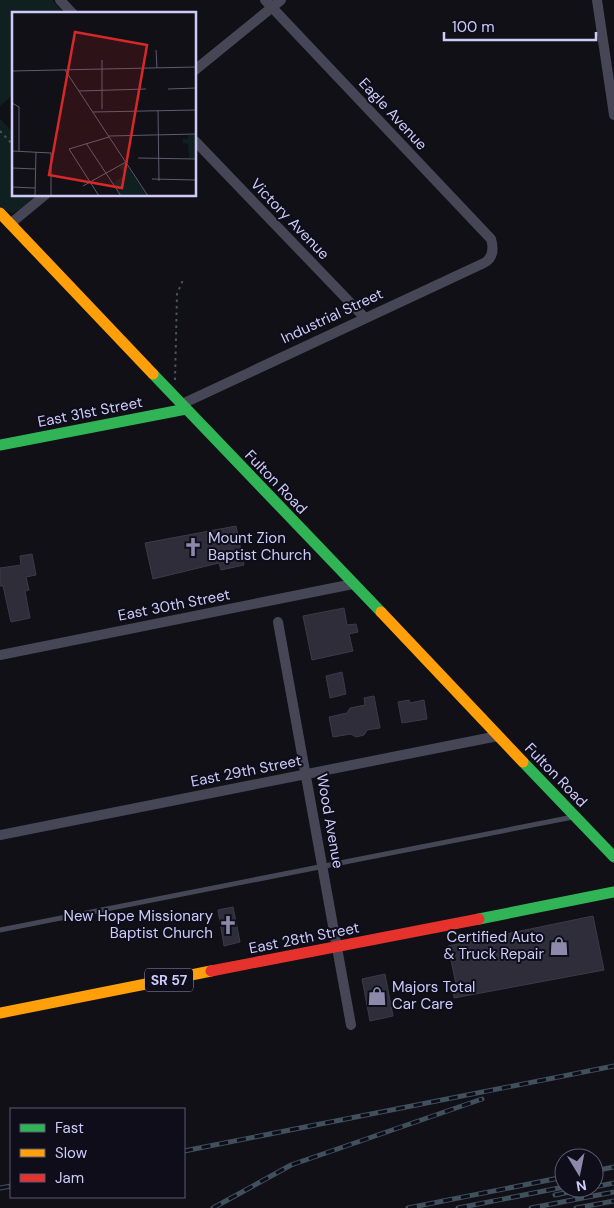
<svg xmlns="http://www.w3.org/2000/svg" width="614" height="1208" viewBox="0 0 614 1208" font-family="'DM Sans',sans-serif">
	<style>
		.green { fill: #102020 }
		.building { fill: #2e2d39; stroke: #3c3a4a }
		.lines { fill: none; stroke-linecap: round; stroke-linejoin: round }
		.path { stroke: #48545e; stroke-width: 2; stroke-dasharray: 2.5 4; stroke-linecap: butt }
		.lane { stroke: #464656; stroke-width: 5 }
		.street { stroke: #464656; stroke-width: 10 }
		.fast { stroke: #30b455; stroke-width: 11 }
		.slow { stroke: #ff9f0a; stroke-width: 11 }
		.jam { stroke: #e5322d; stroke-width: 11 }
		.rail-casing { stroke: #40515d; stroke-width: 5 }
		.rail { stroke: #0e0d19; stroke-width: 3; stroke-dasharray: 9; stroke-linecap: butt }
		.labels { text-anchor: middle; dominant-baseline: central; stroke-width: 4; stroke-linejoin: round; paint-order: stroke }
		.shield { fill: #0e0d19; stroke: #9592b6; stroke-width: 1 }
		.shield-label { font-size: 14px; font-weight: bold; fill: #cfcbf9 }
		.street-label { font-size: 15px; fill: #cfcbf9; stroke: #0e0d19 }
		.poi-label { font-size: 15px; fill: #cfcbf9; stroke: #0e0d19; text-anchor: start }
		.inset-road { fill: none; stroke: #5c5b71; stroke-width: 1 }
		.view { fill: #d62828; fill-opacity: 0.15; stroke: #d62828; stroke-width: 2.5 }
		.inset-edge { fill: none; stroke: #cfcbf9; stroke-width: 2.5 }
	</style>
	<rect width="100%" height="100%" fill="#101016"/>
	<!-- green -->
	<g class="green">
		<path d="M0,0H52L65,14H14V93L0,106Z"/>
		<path d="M0,119L14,133V195H37L20,209L12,213L0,207Z"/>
	</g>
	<!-- building -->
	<g class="building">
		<path d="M236,526L244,565L221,570L219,563L153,579L145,543Z"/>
		<path d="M32,554L36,575L26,577L29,590L25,591L30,618L11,622L3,586H0V568L21,565L20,556Z"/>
		<path d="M344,608L347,625L356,624L358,632L349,634L353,651L312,660L303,616Z"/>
		<path d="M342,672L346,694L330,698L326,676Z"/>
		<path d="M374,696L380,728L367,730L364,735L356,737L351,734L333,737L329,717L347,713L350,708L365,705L364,698Z"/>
		<path d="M409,700L410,703L424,700L427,719L402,723L398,702Z"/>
		<path d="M233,907L240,942L224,946L218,910Z"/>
		<path d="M593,916L604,970L454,998L453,989H457L448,946Z"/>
		<path d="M385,974L393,1016L370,1021L362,979Z"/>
	</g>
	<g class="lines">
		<!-- path -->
		<g class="path">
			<path d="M0,131L14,146"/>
			<path d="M175,380L177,294L183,280"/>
		</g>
		<!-- lane -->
		<path class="lane" d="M0,930L573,817"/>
		<!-- street -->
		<g class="street">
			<path d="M60,0L73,14"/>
			<path d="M597,0L614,115"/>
			<path d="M195,70L281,0"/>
			<path d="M195,141L364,317"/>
			<path d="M10,224L45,195"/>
			<path d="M182,404L484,263C493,258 494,249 491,239L265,0"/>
			<path d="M278,622L351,1025"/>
			<path d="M0,655L353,584"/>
			<path d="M0,835L498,736"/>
		</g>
		<!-- fast -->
		<g class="fast">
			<path d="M153,374L381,612"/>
			<path d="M0,445L186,409"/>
			<path d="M523,762L614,857"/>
			<path d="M479,919L614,892"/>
		</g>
		<!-- slow -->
		<g class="slow">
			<path d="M0,213L153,374"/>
			<path d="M381,612L523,762"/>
			<path d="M0,1013L211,971"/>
		</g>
		<!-- jam -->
		<path class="jam" d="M211,971L479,919"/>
		<!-- rail casing -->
		<g class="rail-casing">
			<g id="rail">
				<path d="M184,1151L614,1066"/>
				<path d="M594,1171L614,1167"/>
				<path d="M594,1187L614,1183"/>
				<path d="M0,1188L11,1186"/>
				<path d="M555,1195L588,1188"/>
				<path d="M213,1208L291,1165L482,1099"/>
				<path d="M408,1208L564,1177"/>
				<path d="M458,1208L564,1187"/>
				<path d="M531,1208L614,1192"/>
				<path d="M576,1208L614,1201"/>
			</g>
		</g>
		<!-- rail -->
		<use href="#rail" class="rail"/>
	</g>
	<!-- icons -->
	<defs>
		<g id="church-bare" transform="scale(1.5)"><path d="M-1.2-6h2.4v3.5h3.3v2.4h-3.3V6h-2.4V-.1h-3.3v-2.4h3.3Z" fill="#8c8aaa" stroke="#0e0d19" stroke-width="2.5" paint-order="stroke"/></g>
		<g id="shop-bare" transform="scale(1.5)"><path d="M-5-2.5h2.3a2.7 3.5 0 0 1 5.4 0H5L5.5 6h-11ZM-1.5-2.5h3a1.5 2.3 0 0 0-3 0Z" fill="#8c8aaa" stroke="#0e0d19" stroke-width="2.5" paint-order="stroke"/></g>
	</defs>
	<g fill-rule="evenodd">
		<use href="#church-bare" x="193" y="547"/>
		<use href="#church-bare" x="228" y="925"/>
		<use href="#shop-bare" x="559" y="946"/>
		<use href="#shop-bare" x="377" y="996"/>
	</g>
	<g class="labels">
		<!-- shield labels -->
		<rect class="shield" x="145" y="968.5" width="48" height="23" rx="4"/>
		<g class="shield-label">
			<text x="169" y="980">SR 57</text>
		</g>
		<!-- street labels -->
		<g class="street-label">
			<text transform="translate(393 114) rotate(47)">Eagle Avenue</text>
			<text transform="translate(290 219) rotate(46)">Victory Avenue</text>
			<text transform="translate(332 316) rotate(-25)">Industrial Street</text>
			<text transform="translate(90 412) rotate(-11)">East 31st Street</text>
			<text transform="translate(276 482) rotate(46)">Fulton Road</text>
			<text transform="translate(174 605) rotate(-11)">East 30th Street</text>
			<text transform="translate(246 771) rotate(-11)">East 29th Street</text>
			<text transform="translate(556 775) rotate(46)">Fulton Road</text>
			<text transform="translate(330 821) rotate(80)">Wood Avenue</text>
			<text transform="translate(304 938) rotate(-11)">East 28th Street</text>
		</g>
		<!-- poi labels -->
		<g class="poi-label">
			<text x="208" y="538">Mount Zion<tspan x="208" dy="17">Baptist Church</tspan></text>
			<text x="213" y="916" text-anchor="end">New Hope Missionary<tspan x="213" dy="17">Baptist Church</tspan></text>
			<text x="544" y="937" text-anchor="end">Certified Auto<tspan x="544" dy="17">&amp; Truck Repair</tspan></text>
			<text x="392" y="987">Majors Total<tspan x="392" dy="17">Car Care</tspan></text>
		</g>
	</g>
	<!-- overview -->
	<g transform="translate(12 12)">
		<rect width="184" height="184" fill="#101016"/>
		<path d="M176,123H184V146H177L176,132L171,131V127H176ZM113,151L135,184H109L101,171L113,163L107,154Z" fill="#102020"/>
		<path class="inset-road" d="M144,38L145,56M90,48V97M53,58L136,184M0,59L184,55M156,77L184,76M67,79L134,77M0,91L7,95V139M146,98L147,169M81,100L184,98M97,124L184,122M74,131L109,184M0,139L39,141V184M126,146L184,147M0,156L23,157M140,167L184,168M71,174L114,150M0,175L23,176M23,184L24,140M87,184L57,137L97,125"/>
		<path class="view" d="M63,20L135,33L110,176L37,163Z"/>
		<rect width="184" height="184" class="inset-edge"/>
	</g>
	<!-- legend -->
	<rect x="10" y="1108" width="175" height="90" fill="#0e0d19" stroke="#5b5973"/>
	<rect x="20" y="1124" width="25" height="8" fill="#30b455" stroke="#5b5973"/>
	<text x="55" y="1133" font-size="15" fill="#cfcbf9">Fast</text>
	<rect x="20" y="1149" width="25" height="8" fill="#ff9f0a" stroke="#5b5973"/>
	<text x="55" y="1158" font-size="15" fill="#cfcbf9">Slow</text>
	<rect x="20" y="1174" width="25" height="8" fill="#e5322d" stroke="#5b5973"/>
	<text x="55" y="1183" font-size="15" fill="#cfcbf9">Jam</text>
	<!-- north arrow -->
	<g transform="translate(579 1173) rotate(170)"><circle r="24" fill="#0e0d19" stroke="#5b5973"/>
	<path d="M0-4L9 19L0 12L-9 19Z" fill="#8c8aaa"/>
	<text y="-8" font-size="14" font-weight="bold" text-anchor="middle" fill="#cfcbf9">N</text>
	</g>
	<!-- scale -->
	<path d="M444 32v8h152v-8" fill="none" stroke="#cfcbf9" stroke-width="2.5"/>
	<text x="452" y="32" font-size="15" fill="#cfcbf9" stroke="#0e0d19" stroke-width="4" paint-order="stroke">100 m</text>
</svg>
